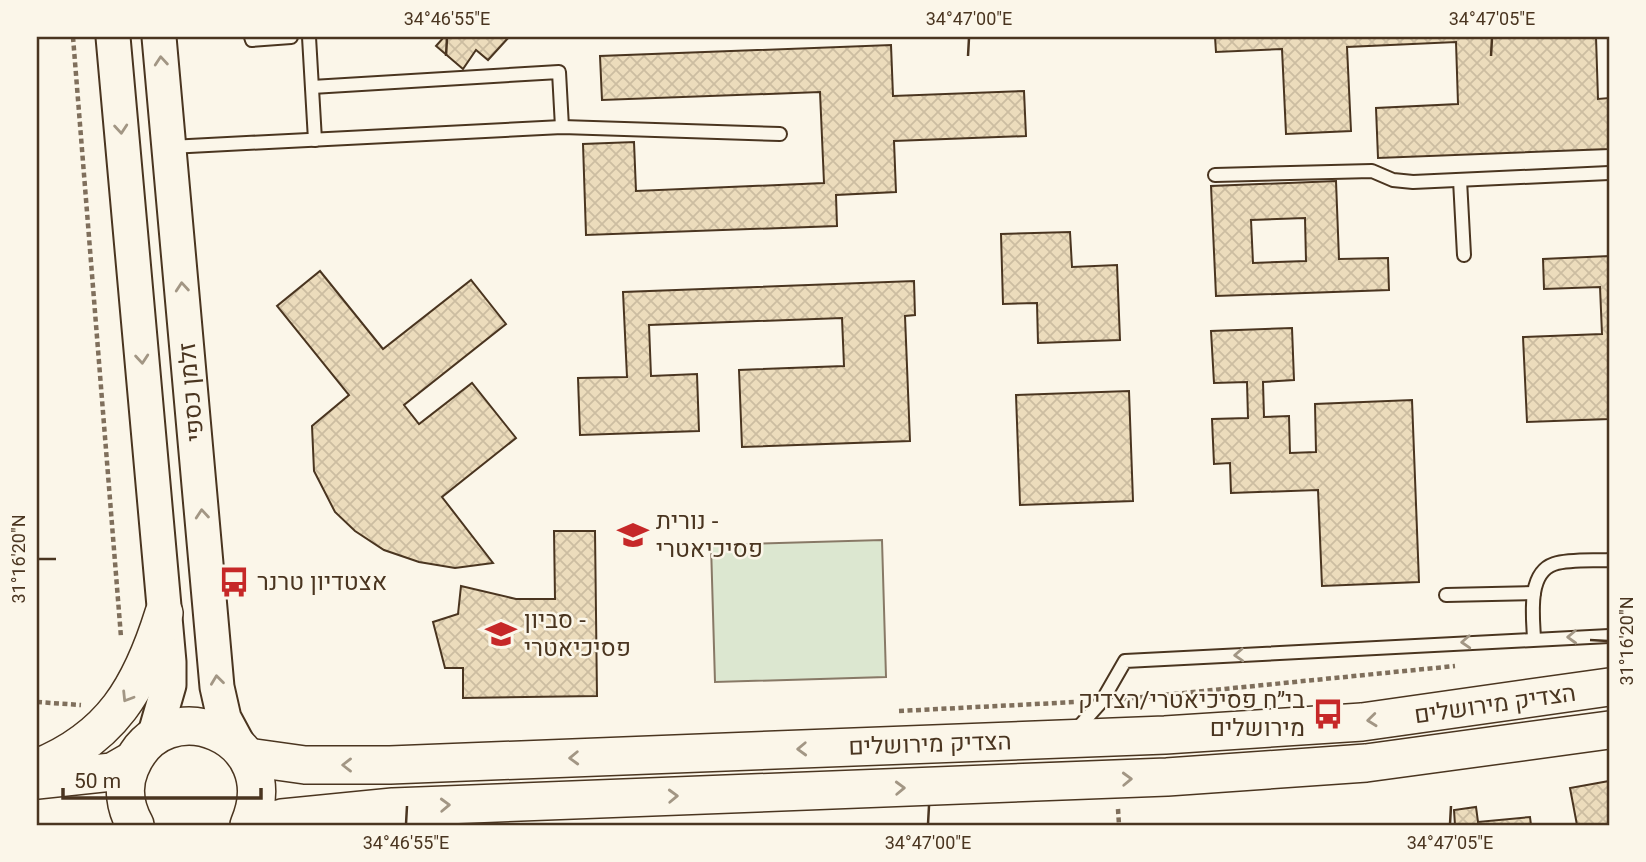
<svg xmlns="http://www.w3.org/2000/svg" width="1646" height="862" viewBox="0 0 1646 862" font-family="Roboto,Heebo,sans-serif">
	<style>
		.pitch { fill: #dce7d0; stroke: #887966; stroke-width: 2 }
		.building { fill: url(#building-cross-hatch); stroke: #4a3520; stroke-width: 2; fill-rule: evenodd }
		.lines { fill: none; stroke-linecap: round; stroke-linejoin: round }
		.lane-casing { stroke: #4a3520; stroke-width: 16 }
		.secondary-casing { stroke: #4a3520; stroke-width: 37 }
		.primary-casing { stroke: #4a3520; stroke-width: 40 }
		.path { stroke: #7f6f5c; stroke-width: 4.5; stroke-dasharray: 5 3.5; stroke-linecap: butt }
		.lane { stroke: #fbf6e9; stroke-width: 12 }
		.secondary { stroke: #fbf6e9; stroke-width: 33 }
		.primary { stroke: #fbf6e9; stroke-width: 37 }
		.oneway { stroke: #a29684 }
		.ticks { fill: none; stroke: #4a3520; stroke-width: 2.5 }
		.labels { text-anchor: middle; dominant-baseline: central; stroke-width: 5; stroke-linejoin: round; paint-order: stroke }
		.street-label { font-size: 24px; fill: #4a3520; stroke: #fbf6e9 }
		.poi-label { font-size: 24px; fill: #4a3520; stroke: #fbf6e9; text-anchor: start }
		.neatline { fill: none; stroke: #4a3520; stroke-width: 2.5 }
		.ticks-label { font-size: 18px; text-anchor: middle; fill: #4a3520 }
	</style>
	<defs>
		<pattern id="building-cross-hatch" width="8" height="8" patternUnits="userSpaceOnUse" patternTransform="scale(1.75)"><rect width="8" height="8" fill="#ecdcbc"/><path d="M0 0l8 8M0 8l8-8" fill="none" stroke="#ccbda1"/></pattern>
	</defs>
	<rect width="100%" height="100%" fill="#fbf6e9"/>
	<!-- pitch -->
	<path class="pitch" d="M882,540L886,677L715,682L711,545Z"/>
	<!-- building -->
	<g class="building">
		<path d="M444,37H509L488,60L476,50L463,69L436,46Z"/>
		<path d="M1215,37H1596L1598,99L1609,98V149L1378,158L1376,108L1458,104L1456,42L1347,47L1351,131L1286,134L1282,49L1216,52Z"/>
		<path d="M891,45L893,96L1024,91L1026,136L894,141L896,192L836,195L837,226L586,235L583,144L634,142L636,191L824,183L820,92L602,100L600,56Z"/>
		<path d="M1336,181L1339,259L1388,258L1389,290L1216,296L1211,186ZM1305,218L1306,261L1253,263L1251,220Z"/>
		<path d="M1070,232L1072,267L1117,265L1120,340L1038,343L1037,303L1003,304L1001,234Z"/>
		<path d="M1609,256V419L1527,422L1523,337L1602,334L1600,287L1544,289L1543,259Z"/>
		<path d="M320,271L383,349L471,280L506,324L404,405L419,424L472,383L516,438L442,497L493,563L455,568L419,562L384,550L355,531L335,512L314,471L312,426L349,395L277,306Z"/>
		<path d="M914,281L915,315L905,316L910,441L742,447L739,370L844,366L842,318L649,325L651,376L697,374L699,431L580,435L578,378L627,377L623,292Z"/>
		<path d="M1292,328L1294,380L1263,382L1264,417L1289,416L1290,453L1316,452L1315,404L1412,400L1419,582L1322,586L1318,490L1231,493L1230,463L1214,464L1212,419L1248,418L1247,382L1214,383L1211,331Z"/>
		<path d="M1129,391L1133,501L1020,505L1016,395Z"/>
		<path d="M554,531H595L597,696L463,698V668H445L433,622L458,614L461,586L516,599H555Z"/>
		<path d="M1609,781V825H1577L1570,788Z"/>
		<path d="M1476,807L1478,822L1530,817L1531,825H1455L1454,810Z"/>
	</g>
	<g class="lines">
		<!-- lane casing -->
		<g class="lane-casing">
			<g id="lane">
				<path d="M251,37L252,40L291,37"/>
				<path d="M309,37L315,140"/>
				<path d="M312,87L559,72L562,127"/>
				<path d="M170,147L562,127L780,134"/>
				<path d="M1215,175L1372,171L1393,180L1413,182L1609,173"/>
				<path d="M1460,180L1464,255"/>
				<path d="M1446,595L1534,593"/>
				<path d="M1534,638C1533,617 1527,573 1554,564C1570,559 1593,561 1609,560"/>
				<path d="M1076,730L1102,701L1125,661L1609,636"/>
			</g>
		</g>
		<!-- secondary casing -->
		<g class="secondary-casing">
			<g id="secondary">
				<path d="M113,37L169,662V685L154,737"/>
				<path d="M159,37L217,687L224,718L238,744"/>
			</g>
		</g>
		<!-- primary casing -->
		<g class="primary-casing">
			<g id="primary">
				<path d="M248,757L305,765H390L1165,735L1362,722L1609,687"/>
				<path d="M37,768C112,738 141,687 164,613"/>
				<path d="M37,780L112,772L133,760"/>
				<path d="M135,825C125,807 122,787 130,768C163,686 288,735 249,825"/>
				<path d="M256,825L282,818L393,807L1167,777L1366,763L1609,730"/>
			</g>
		</g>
		<!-- path -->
		<g class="path">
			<path d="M73,37L121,637"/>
			<path d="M1123,699L1455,666"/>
			<path d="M37,702L81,705"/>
			<path d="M899,711L1076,702"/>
			<path d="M1118,809L1119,825"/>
		</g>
		<!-- lane -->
		<use href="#lane" class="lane"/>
		<!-- secondary -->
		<use href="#secondary" class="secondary"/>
		<!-- primary -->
		<use href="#primary" class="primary"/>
	</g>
	<!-- one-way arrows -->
	<defs><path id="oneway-chevron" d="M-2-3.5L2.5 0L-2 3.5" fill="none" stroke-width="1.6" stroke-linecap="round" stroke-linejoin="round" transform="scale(1.75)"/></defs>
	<g class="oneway">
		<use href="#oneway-chevron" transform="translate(161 61) rotate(-95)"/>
		<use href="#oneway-chevron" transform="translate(121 129) rotate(85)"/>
		<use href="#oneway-chevron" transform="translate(182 287) rotate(-95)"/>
		<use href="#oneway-chevron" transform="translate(142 359) rotate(85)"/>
		<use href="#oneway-chevron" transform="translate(202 514) rotate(-95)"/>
		<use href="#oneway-chevron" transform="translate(1572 637) rotate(178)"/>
		<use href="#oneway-chevron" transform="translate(1466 642) rotate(177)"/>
		<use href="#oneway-chevron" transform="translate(1239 655) rotate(177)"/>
		<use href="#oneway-chevron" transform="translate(217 680) rotate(-97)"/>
		<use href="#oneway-chevron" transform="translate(127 697) rotate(122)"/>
		<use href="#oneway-chevron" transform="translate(1372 720) rotate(174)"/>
		<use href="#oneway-chevron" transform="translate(802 749) rotate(178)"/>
		<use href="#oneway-chevron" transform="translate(574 758) rotate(178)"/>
		<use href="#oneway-chevron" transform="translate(347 765) rotate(180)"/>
		<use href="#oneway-chevron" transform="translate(1127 779) rotate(-2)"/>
		<use href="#oneway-chevron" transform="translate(900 788) rotate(-2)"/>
		<use href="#oneway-chevron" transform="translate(673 796) rotate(-2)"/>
		<use href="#oneway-chevron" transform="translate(445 805) rotate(-2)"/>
	</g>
	<!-- ticks -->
	<path class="ticks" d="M446,56L447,38M968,56L969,38M1491,56L1492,38M38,559H56M1590,640L1608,641M406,824L407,806M928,824L929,806M1450,824L1451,806"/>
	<!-- icons -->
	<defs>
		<g id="school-bare" transform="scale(2.415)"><path d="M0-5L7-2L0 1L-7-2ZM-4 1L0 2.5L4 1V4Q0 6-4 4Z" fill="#c62828" stroke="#fbf6e9" stroke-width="2.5" paint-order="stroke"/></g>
		<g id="bus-bare" transform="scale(2.415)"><path d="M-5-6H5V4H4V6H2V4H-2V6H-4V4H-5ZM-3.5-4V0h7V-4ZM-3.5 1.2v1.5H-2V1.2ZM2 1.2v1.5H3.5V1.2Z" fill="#c62828" stroke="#fbf6e9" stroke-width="2.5" paint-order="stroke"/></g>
	</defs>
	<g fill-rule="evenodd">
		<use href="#school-bare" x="633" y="535"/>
		<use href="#bus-bare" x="234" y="582"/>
		<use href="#school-bare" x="501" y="634"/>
		<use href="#bus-bare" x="1328" y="714"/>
	</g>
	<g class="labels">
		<!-- street labels -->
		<g class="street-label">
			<text transform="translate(191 392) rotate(-95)">זלמן כספי</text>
			<text transform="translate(1495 704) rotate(-8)">הצדיק מירושלים</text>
			<text transform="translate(930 744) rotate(-2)">הצדיק מירושלים</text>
		</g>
		<!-- poi labels -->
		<g class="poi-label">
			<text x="656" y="521">נורית -<tspan x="656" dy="28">פסיכיאטרי</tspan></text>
			<text x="257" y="582">אצטדיון טרנר</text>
			<text x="524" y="620">סביון -<tspan x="524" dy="28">פסיכיאטרי</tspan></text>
			<text x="1305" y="700" text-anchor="end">בי״ח פסיכיאטרי/הצדיק<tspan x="1305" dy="28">מירושלים</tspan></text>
		</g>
	</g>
	<!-- border -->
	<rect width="1646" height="862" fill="none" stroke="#fbf6e9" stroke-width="77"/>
	<!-- scale -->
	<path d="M63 788v10h198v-10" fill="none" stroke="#4a3520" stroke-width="3.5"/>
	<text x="74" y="788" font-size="21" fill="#4a3520" stroke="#fbf6e9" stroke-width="5" paint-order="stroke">50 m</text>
	<rect x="38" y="38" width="1570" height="786" class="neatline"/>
	<g class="ticks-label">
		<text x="447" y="25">34°46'55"E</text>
		<text x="969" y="25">34°47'00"E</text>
		<text x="1492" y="25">34°47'05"E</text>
		<text transform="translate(19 559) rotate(-90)" y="6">31°16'20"N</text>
		<text transform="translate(1627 641) rotate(-90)" y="6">31°16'20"N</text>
		<text x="406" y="849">34°46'55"E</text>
		<text x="928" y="849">34°47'00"E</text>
		<text x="1450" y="849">34°47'05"E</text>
	</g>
</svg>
